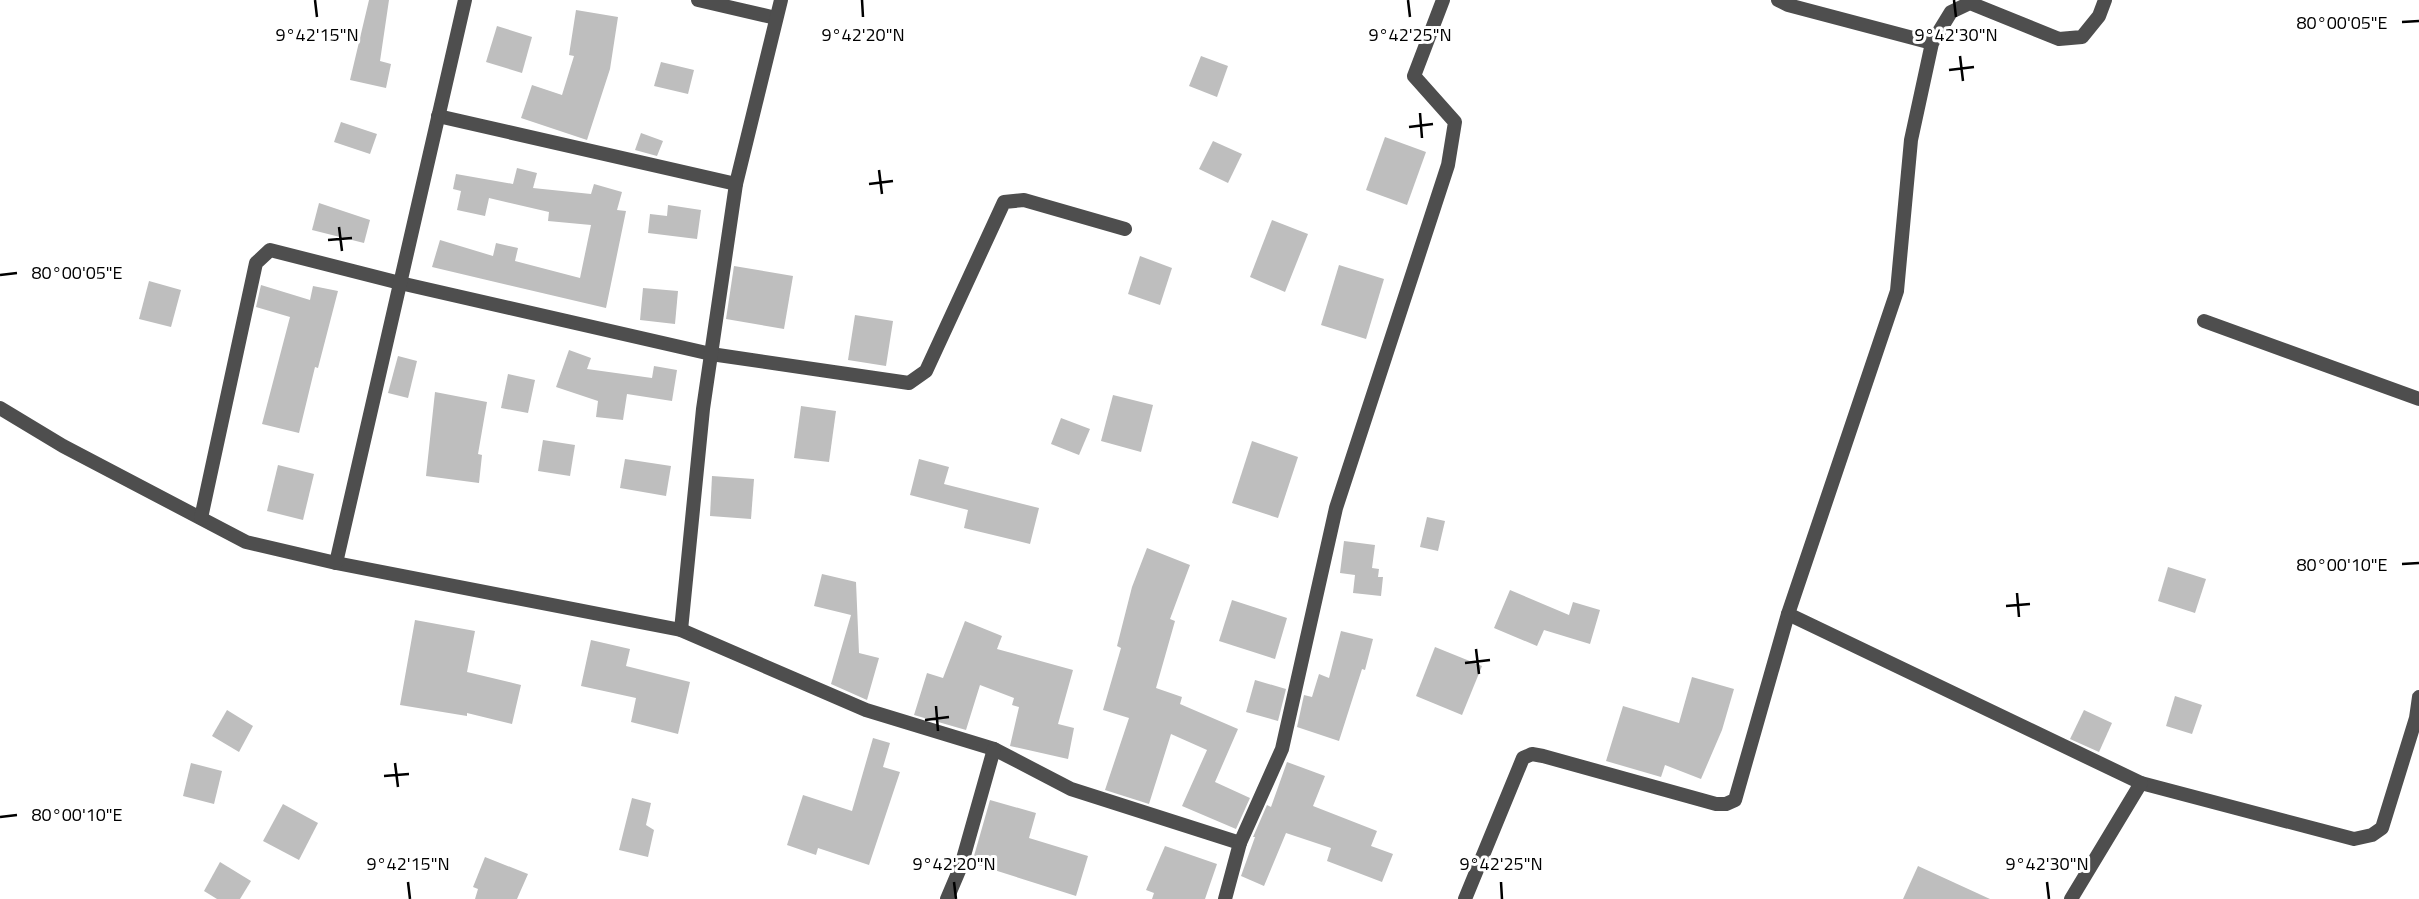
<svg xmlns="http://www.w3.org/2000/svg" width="2419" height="899" viewBox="0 0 2419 899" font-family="'Titillium Web',sans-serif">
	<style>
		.building { fill: #bebebe }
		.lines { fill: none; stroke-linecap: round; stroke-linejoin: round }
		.minor { stroke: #4e4e4e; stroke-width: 14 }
		.ticks { fill: none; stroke: #000; stroke-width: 2.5 }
		.ticks-label { font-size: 18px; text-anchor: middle; fill: #000; stroke: #fff; stroke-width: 6; stroke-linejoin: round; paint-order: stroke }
	</style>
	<rect width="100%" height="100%" fill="#fff"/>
	<!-- building -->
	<g class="building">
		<path d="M369,0H389L380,61L391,64L386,88L350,80Z"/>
		<path d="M576,10L618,17L610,69L587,140L521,118L532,85L562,95L574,56L569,55Z"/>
		<path d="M497,26L532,37L522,73L486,62Z"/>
		<path d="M1201,56L1228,66L1217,97L1189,86Z"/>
		<path d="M661,62L694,70L688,94L654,86Z"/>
		<path d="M341,122L377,134L370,154L334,142Z"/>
		<path d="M641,133L663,141L657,156L635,150Z"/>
		<path d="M1385,137L1426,152L1407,205L1366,190Z"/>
		<path d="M1213,141L1242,154L1228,183L1199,169Z"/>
		<path d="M517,168L537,173L533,188L591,194L594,184L622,192L617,210L626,211L606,308L432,267L440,240L493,256L496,243L518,248L515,261L580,278L591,225L548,221L549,212L489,198L485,216L457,210L461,191L453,189L456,174L513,184Z"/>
		<path d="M319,203L370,220L364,243L312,230Z"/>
		<path d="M668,205L701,210L697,239L648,233L650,214L667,216Z"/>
		<path d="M1272,220L1308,234L1285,292L1250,277Z"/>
		<path d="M1140,256L1172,268L1160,305L1128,294Z"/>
		<path d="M1339,265L1384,279L1366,339L1321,325Z"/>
		<path d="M734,266L793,276L784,329L726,319Z"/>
		<path d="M149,281L181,290L171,327L139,319Z"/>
		<path d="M261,285L310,300L313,286L338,291L318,368L315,367L299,433L262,424L290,317L256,307Z"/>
		<path d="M643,288L678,291L675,324L640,320Z"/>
		<path d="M855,315L893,321L886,366L848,360Z"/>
		<path d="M569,350L591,358L587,369L652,378L654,366L677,370L672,401L627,394L623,420L596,417L598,401L556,387Z"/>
		<path d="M398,356L417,361L408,398L388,393Z"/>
		<path d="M508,374L535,380L528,413L501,408Z"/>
		<path d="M435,392L487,402L478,454L482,455L479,483L426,476Z"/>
		<path d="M1113,395L1153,405L1141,452L1101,441Z"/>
		<path d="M801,406L836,411L829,462L794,458Z"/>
		<path d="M1061,418L1090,429L1079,455L1051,444Z"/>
		<path d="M543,440L575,445L570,476L538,471Z"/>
		<path d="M1252,441L1298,457L1278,518L1232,503Z"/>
		<path d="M625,459L671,466L666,496L620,488Z"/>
		<path d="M919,459L949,467L944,484L1039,508L1030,544L964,528L968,510L910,495Z"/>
		<path d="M278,465L314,474L303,520L267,511Z"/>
		<path d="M712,476L754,479L751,519L710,516Z"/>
		<path d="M1427,517L1445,521L1438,551L1420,547Z"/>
		<path d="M1344,541L1375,545L1372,568L1379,569L1378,577H1383L1381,596L1353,593L1355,575L1340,573Z"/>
		<path d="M1147,548L1190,565L1170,619L1175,621L1156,688L1182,697L1180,704L1238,729L1215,782L1250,798L1236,829L1182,806L1207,750L1171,734L1149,804L1105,790L1129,718L1103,710L1121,648L1117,646L1132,587Z"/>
		<path d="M2168,567L2206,579L2195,613L2158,601Z"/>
		<path d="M822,574L856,582L859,653L879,658L867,700L831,684L851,615L814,606Z"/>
		<path d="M1510,590L1569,615L1573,602L1600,610L1590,644L1544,630L1537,646L1494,628Z"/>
		<path d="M1232,600L1287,618L1275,659L1219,641Z"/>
		<path d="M415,620L475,631L467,672L521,685L512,724L467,713V716L400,705Z"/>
		<path d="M965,621L1002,636L997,649L1073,670L1058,724L1074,728L1068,759L1010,746L1019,707L1012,705L1014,698L980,685L966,730L914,715L927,673L943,678Z"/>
		<path d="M1341,631L1373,639L1365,670L1362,669L1339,741L1297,727L1304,695L1312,697L1319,674L1329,678Z"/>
		<path d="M591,640L630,649L626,666L690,682L678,734L631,722L636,698L581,686Z"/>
		<path d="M1435,647L1482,666L1462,715L1416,696Z"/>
		<path d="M1692,677L1734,689L1722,730L1701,779L1665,765L1661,777L1606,761L1623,706L1679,723Z"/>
		<path d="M1255,680L1286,689L1278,721L1246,712Z"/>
		<path d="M2175,696L2202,705L2192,734L2166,726Z"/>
		<path d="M227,710L253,726L239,752L212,736Z"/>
		<path d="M2084,710L2112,723L2099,752L2070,739Z"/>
		<path d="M873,738L890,743L883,767L900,772L869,865L818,848L816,855L787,845L803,795L852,811Z"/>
		<path d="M1287,762L1325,776L1313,806L1377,831L1371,846L1393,854L1382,882L1327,861L1331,848L1286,833L1264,886L1241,876L1255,837H1253L1267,805L1271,807Z"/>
		<path d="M191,763L222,771L214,804L183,796Z"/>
		<path d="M632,798L651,803L646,825L654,830L648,857L619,850Z"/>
		<path d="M990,800L1036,813L1029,838L1088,856L1076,896L972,863Z"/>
		<path d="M283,804L318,823L299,860L263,841Z"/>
		<path d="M1165,846L1217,864L1205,899H1152L1154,893L1146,890Z"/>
		<path d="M485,857L528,874L517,899H475L478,889L473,887Z"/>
		<path d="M220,862L251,881L240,899H217L204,891Z"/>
		<path d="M1918,866L1990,899H1903Z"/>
	</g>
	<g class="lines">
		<!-- minor -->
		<g class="minor">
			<path d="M698,0L776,18"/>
			<path d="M1778,0L1788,5L1932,43"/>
			<path d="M438,116L736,184"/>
			<path d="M2204,321L2419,399"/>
			<path d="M0,408L63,446L246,542L336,563L681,630L866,710L994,749L1071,789L1240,843L1225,899"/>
			<path d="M201,518L256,263L270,250L400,283L711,354L909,383L926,371L1004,202L1024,200L1125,229"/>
			<path d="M336,563L465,0"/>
			<path d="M1788,614L2141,783L2354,839L2372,835L2382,828L2416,718L2419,697"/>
			<path d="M681,630L703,409L736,184L781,0"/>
			<path d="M1240,843L1282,749L1336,508L1448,165L1455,122L1414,76L1443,0"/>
			<path d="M947,899L961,866L994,749"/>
			<path d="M1465,899L1523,758L1532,754L1543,756L1716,804H1726L1735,800L1788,614L1897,291L1911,140L1932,43L1951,12L1970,3L2059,39L2082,37L2099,16L2105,0"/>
			<path d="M2071,899L2141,783"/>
		</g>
	</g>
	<!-- ticks -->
	<path class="ticks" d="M315,0L317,17M862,0L863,17M1408,0L1410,17M1954,0L1956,17M2402,22L2419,21M1960,56L1963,81M1949,70L1974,67M1420,113L1422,138M1409,127L1433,124M879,170L882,194M869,184L893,181M339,227L342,251M328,240L352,238M0,275L17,273M2402,564L2419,563M2017,593L2019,617M2006,606L2030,604M1476,649L1479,674M1465,663L1490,660M936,706L938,731M925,720L949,717M395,763L398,787M384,776L409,774M0,817L17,815M408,882L410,899M954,882L956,899M1501,882L1502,899M2047,882L2049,899"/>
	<g class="ticks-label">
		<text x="2342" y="29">80°00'05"E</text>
		<text x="317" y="41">9°42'15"N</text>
		<text x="863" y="41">9°42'20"N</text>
		<text x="1410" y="41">9°42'25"N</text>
		<text x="1956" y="41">9°42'30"N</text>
		<text x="77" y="279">80°00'05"E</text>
		<text x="2342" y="571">80°00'10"E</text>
		<text x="77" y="821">80°00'10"E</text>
		<text x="408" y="870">9°42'15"N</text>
		<text x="954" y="870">9°42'20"N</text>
		<text x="1501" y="870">9°42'25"N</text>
		<text x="2047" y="870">9°42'30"N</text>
	</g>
</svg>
